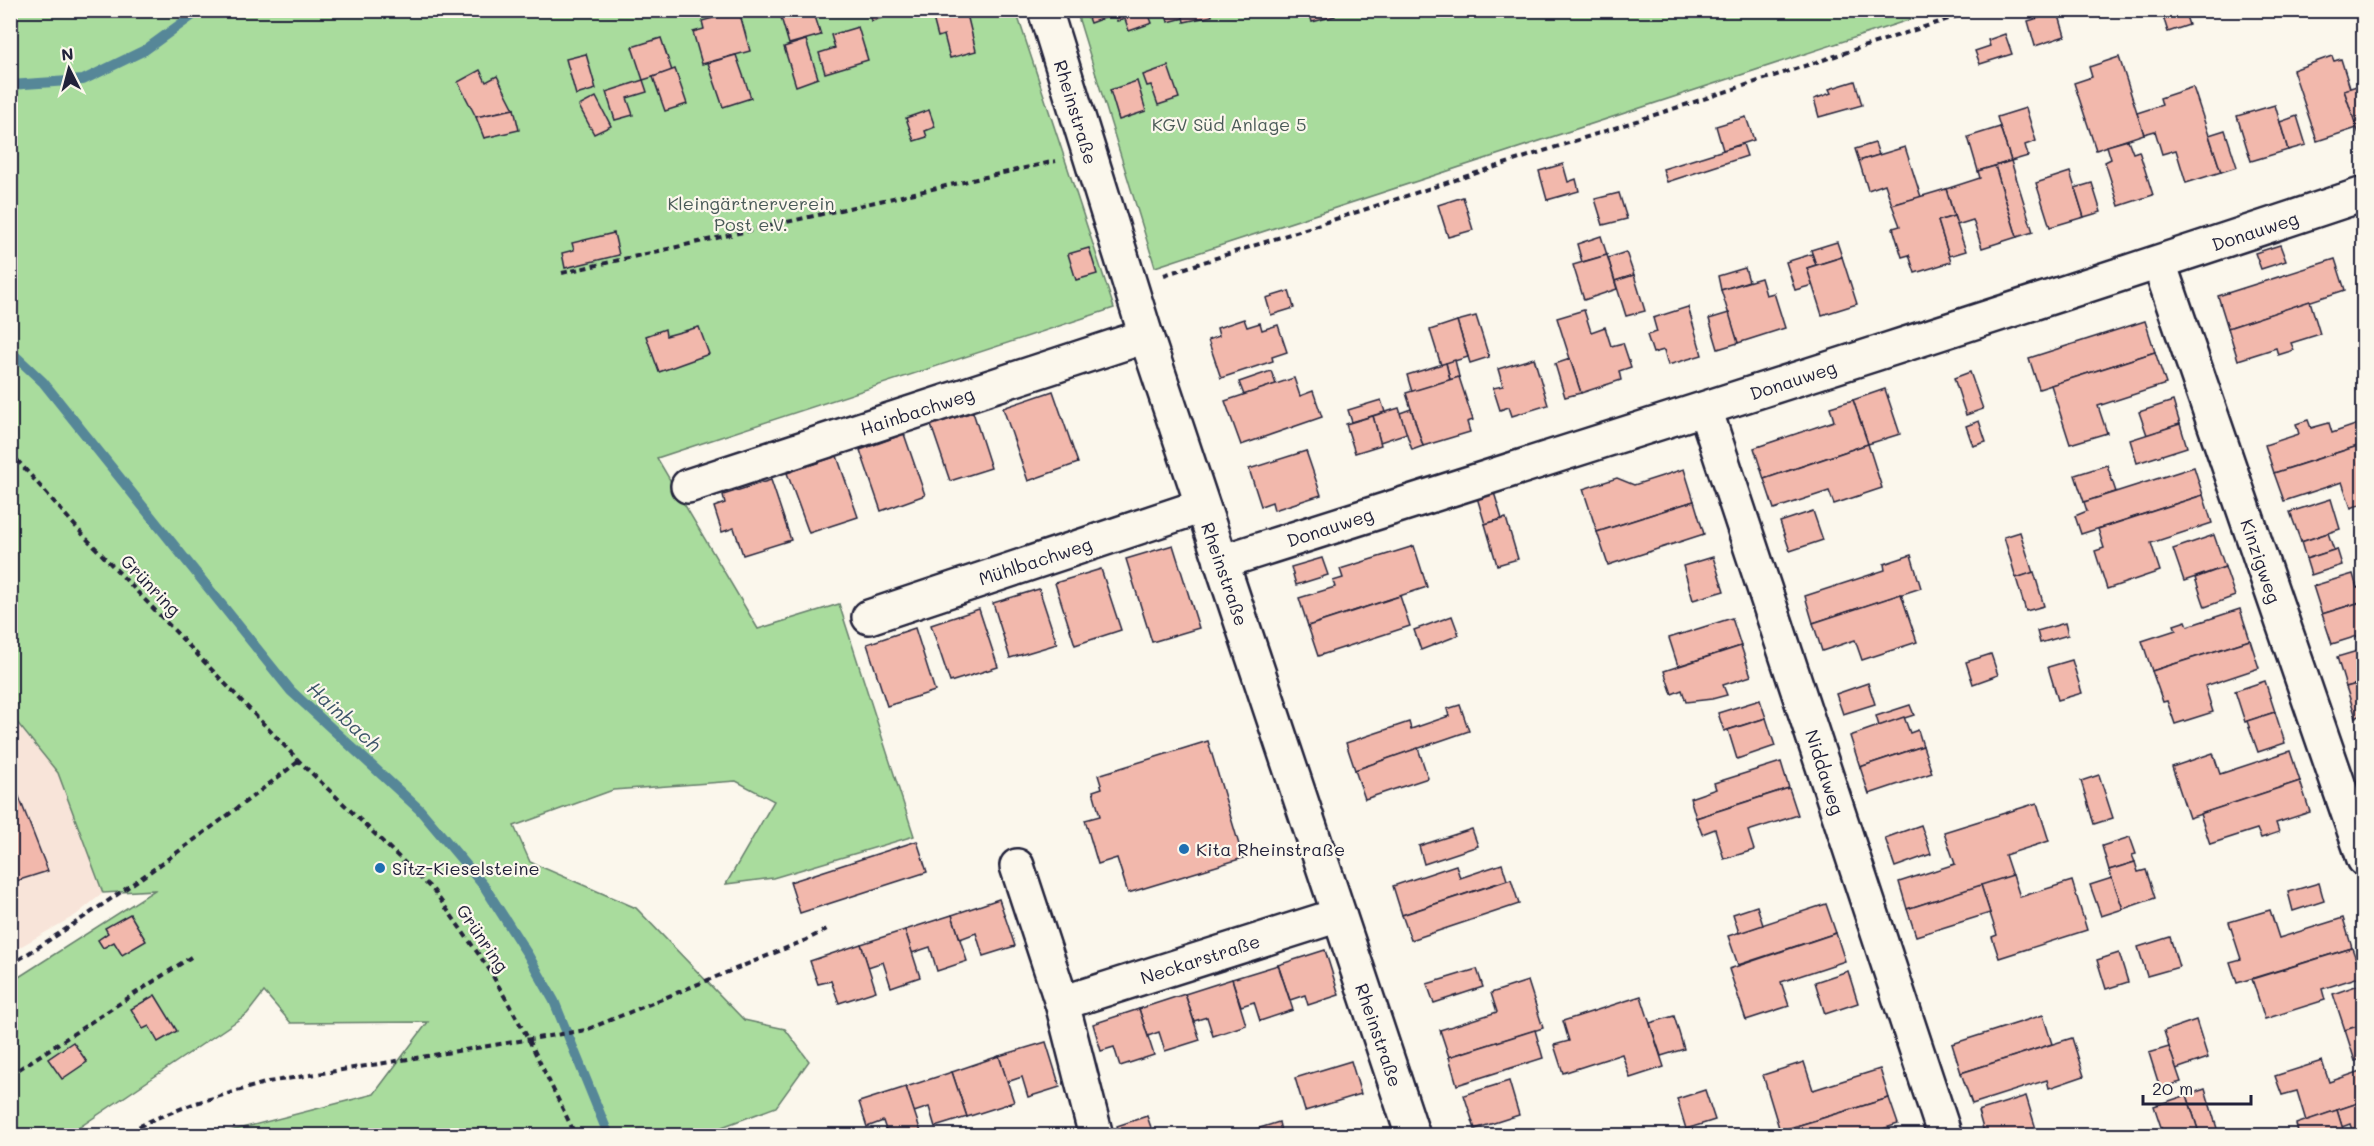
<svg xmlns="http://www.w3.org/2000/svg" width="2374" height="1146" viewBox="0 0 2374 1146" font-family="Mali,sans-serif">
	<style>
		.built { fill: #f8e4d9 }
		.green { fill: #a9dc9d; stroke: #667f6c; stroke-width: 1.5 }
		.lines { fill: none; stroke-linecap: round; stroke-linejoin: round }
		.stream { stroke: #578798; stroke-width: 10 }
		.building { fill: #f2b8ac; stroke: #22223b; stroke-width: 1.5 }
		.minor-casing { stroke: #22223b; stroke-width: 38 }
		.path { stroke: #22223b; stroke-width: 4; stroke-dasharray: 6 4.5; stroke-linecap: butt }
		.minor { stroke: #fbf7ec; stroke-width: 33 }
		.poi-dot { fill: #1f6fb2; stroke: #fbf7ec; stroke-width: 2 }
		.labels { text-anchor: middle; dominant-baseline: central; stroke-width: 4.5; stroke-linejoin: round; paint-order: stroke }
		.street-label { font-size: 18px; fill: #22223b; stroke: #fbf7ec }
		.park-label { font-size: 18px; fill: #4a5a58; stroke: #fbf7ec }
		.poi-label { font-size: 18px; fill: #22223b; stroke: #fbf7ec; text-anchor: start }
		.water-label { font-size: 20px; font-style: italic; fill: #3d556a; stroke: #fbf7ec }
	</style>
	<rect width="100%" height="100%" fill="#fbf7ec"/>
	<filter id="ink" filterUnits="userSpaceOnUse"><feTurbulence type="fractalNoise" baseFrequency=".0167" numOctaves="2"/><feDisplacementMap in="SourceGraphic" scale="12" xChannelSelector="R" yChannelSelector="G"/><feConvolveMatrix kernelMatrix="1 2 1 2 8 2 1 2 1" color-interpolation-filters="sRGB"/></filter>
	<g filter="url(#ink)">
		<!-- built -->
		<path class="built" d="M10,715L58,773L103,893L76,915L11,952Z"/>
		<!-- green -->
		<g class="green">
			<path d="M1076,10L1936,11L1155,267Z"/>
			<path d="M10,11H1016L1114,308L657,458L758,629L839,604L914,836L773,878L726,884L774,801L736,781L613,790L514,826L530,862L636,908L744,1020L785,1029L809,1061L776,1107L722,1127L711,1135H215L374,1094L428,1022L291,1023L264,992L247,1014L68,1135H11V982L155,890L103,893L58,773L11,715Z"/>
		</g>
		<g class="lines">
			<!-- stream -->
			<g class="stream">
				<path d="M10,85L83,80L145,50L200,10"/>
				<path d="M10,351L43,382L291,691L420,810L484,886L528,955L554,1001L609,1136"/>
			</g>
		</g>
		<!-- building -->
		<g class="building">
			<path d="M791,10H813L821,35L789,44L780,14Z"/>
			<path d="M869,10H901V12L872,21Z"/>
			<path d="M966,10L976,51L950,58L944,35L938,37L933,18Z"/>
			<path d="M1085,10H1114L1115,14L1090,23Z"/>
			<path d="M1114,10H1147L1152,23L1129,31L1125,19L1117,21Z"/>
			<path d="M1165,10H1182L1184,18L1168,22Z"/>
			<path d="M1182,10H1211L1212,16L1184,22Z"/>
			<path d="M1309,10H1333L1335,16L1312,22Z"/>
			<path d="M2161,10H2184L2189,25L2168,32Z"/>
			<path d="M739,11L750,51L702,64L693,32L704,29L702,21Z"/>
			<path d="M2058,12L2065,36L2035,46L2028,21Z"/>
			<path d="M858,27L868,60L825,73L819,53L835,48L831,35Z"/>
			<path d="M2005,34L2012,54L1980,64L1975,51L1990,46L1988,40Z"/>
			<path d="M661,38L672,71L643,80L632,47Z"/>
			<path d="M806,40L818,78L796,86L784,47Z"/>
			<path d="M586,54L596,89L576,95L566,59Z"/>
			<path d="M736,55L751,98L723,107L708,63Z"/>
			<path d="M2332,56L2334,61L2341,59L2350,88L2344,90L2357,128L2317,141L2293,70Z"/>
			<path d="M2119,57L2144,134L2096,150L2074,83L2092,77L2089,67Z"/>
			<path d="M1168,66L1179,98L1158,105L1151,85L1147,86L1143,75Z"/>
			<path d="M675,69L687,104L665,111L653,77Z"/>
			<path d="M480,70L486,82L497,76L514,109L476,117L458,82Z"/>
			<path d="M643,80L647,92L627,98L633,115L615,120L606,92Z"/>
			<path d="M1137,81L1146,111L1119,120L1110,90Z"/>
			<path d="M1855,81L1862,105L1819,117L1814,99L1831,93L1829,89Z"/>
			<path d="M2360,85L2364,97V139L2361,140L2344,90Z"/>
			<path d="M2193,87L2221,172L2186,183L2176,150L2162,154L2155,131L2144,134L2137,113L2162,105L2160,98Z"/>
			<path d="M596,97L611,126L594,134L579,106Z"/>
			<path d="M2275,105L2288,150L2251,161L2237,116Z"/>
			<path d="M2026,108L2036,141L2025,145L2028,156L2011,161L1997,117Z"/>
			<path d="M514,109L519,130L484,138L476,117Z"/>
			<path d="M929,110L935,127L925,131L927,137L914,141L906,118Z"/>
			<path d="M2297,116L2306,145L2288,150L2280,122Z"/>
			<path d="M1746,117L1754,140L1723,150L1716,126Z"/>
			<path d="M2000,127L2011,161L1978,171L1968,137Z"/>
			<path d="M2225,130L2237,167L2221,172L2209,135Z"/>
			<path d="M2128,140L2133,153L2139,151L2153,195L2119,206L2105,162L2111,159L2107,146Z"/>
			<path d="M1875,143L1879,155L1859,161L1855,149Z"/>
			<path d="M1743,144L1747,156L1667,182L1663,169Z"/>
			<path d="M1905,147L1921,197L1892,205L1885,184L1868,190L1859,161Z"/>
			<path d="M2011,161L2033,232L2017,237L1995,166Z"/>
			<path d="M1563,164L1568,182L1576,179L1579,191L1547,200L1539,171Z"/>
			<path d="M1995,166L2017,237L1982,248L1973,220L1957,225L1946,189L1980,178L1978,171Z"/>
			<path d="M2070,172L2084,217L2050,227L2036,183Z"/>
			<path d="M2092,183L2101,212L2084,217L2075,188Z"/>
			<path d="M1946,189L1954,216L1938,221L1951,262L1915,273L1909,255L1902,257L1893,228L1900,226L1892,205Z"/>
			<path d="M1619,193L1627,219L1603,225L1595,199Z"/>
			<path d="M1463,197L1473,230L1448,237L1438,205Z"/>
			<path d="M1954,216L1966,251L1949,256L1938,221Z"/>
			<path d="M614,233L619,255L565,268L562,253L574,250L572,243Z"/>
			<path d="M1601,236L1607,255L1582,262L1577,244Z"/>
			<path d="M1837,242L1842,257L1816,265L1811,250Z"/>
			<path d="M2280,245L2286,261L2261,269L2255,253Z"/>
			<path d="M1089,248L1097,274L1076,280L1068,254Z"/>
			<path d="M1626,252L1634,275L1615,281L1608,258Z"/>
			<path d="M1812,254L1816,265L1807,268L1813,285L1795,290L1786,262Z"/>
			<path d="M1607,255L1617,289L1584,300L1573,265Z"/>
			<path d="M1842,257L1857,304L1822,315L1807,268Z"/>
			<path d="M2335,259L2345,290L2228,328L2218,296Z"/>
			<path d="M1745,268L1749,281L1721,290L1718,276Z"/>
			<path d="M1634,275L1645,311L1626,316L1615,281Z"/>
			<path d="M1761,278L1766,295L1774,293L1785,328L1738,343L1721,290Z"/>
			<path d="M1289,291L1294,308L1271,315L1266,298Z"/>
			<path d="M2310,301L2320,334L2291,343L2294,350L2278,355L2276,348L2238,360L2228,328Z"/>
			<path d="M1688,307L1702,355L1668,365L1664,350L1653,353L1647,335L1657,332L1653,318Z"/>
			<path d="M1584,310L1591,332L1605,327L1611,346L1623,343L1631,367L1619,371L1621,380L1581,393L1557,318Z"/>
			<path d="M1729,313L1738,343L1718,349L1709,319Z"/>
			<path d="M1476,316L1489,357L1470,363L1457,321Z"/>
			<path d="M1244,319L1247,327L1260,323L1262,330L1278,325L1287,352L1272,357L1273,361L1221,378L1208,340L1219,336L1217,328Z"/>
			<path d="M1457,321L1468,357L1441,365L1430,330Z"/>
			<path d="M2145,321L2155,352L2039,389L2029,358Z"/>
			<path d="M699,327L709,354L659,372L646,336L665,329L666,336Z"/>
			<path d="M2155,352L2166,384L2098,406L2107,433L2070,444L2051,385Z"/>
			<path d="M1534,358L1548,405L1512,416L1509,407L1500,410L1493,388L1503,386L1498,369Z"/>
			<path d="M1570,359L1581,393L1565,397L1555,364Z"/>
			<path d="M1455,360L1459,377L1450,380L1446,363Z"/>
			<path d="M1446,363L1450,380L1412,392L1407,375Z"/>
			<path d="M1271,371L1276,384L1244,395L1239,382Z"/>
			<path d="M1970,372L1983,409L1966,415L1954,378Z"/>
			<path d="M1459,377L1473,420L1467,422L1470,432L1423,446L1406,393Z"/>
			<path d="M1294,378L1300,396L1313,391L1322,417L1241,445L1225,401Z"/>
			<path d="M1885,389L1900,434L1868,444L1853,400Z"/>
			<path d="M1053,391L1078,463L1028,481L1003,408Z"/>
			<path d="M1381,400L1385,412L1352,422L1348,410Z"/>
			<path d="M1853,400L1868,444L1764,479L1754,448L1834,421L1830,407Z"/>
			<path d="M2173,401L2180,424L2147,435L2139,412Z"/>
			<path d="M1399,408L1407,433L1380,442L1373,416Z"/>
			<path d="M1411,409L1423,446L1412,450L1400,413Z"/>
			<path d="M973,412L991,468L950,481L931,425Z"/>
			<path d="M1373,416L1381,445L1355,453L1346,424Z"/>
			<path d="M2308,420L2311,428L2329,423L2332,433L2364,422V444L2274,473L2265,445L2299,434L2296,424Z"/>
			<path d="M1979,421L1986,442L1973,446L1966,426Z"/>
			<path d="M2180,424L2187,447L2137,463L2130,440Z"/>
			<path d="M904,434L925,495L881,511L860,450Z"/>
			<path d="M1868,444L1882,488L1834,504L1829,491L1774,509L1764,479Z"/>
			<path d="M2364,444V503L2351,508L2342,482L2284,501L2274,473Z"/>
			<path d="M1306,451L1321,495L1274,510L1272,502L1261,506L1249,469Z"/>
			<path d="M837,456L858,517L809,533L787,473Z"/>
			<path d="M2107,465L2116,492L2084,502L2075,475Z"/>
			<path d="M2194,467L2203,495L2081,534L2075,516L2087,511L2084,502Z"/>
			<path d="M1684,469L1694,501L1597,532L1583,489L1617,478L1634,485Z"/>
			<path d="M771,480L791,540L743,555L734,528L722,532L714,507L725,503L723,495Z"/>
			<path d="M1493,489L1502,519L1485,524L1476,494Z"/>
			<path d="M2203,495L2212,523L2151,543L2160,571L2107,589L2095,551L2104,548L2098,529Z"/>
			<path d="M2331,499L2340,529L2301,542L2290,512Z"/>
			<path d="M1694,501L1704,534L1608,565L1597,532Z"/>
			<path d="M1813,511L1823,540L1790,551L1780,522Z"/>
			<path d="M1506,518L1518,559L1497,565L1485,524Z"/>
			<path d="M2020,532L2033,573L2016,578L2004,537Z"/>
			<path d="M2328,533L2334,550L2306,559L2301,542Z"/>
			<path d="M2214,535L2225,567L2184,581L2173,549Z"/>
			<path d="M1173,545L1199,628L1152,642L1126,559Z"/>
			<path d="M1414,546L1427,587L1308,626L1299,598L1335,587L1333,581L1343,578L1340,569Z"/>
			<path d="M2337,549L2342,565L2311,575L2306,559Z"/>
			<path d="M1911,555L1921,588L1813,623L1805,596L1885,570L1884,564Z"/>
			<path d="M1713,557L1724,591L1693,600L1683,566Z"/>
			<path d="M1322,558L1328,575L1296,585L1291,567Z"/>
			<path d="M2225,567L2235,596L2205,607L2195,578Z"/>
			<path d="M1101,569L1121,630L1075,645L1055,583Z"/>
			<path d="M2034,572L2044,606L2026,611L2016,578Z"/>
			<path d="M2353,574L2357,588L2364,586V601L2322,614L2313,586Z"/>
			<path d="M1039,589L1057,644L1010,658L993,603Z"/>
			<path d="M1901,594L1917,642L1862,660L1855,640L1822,651L1813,623Z"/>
			<path d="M1400,596L1410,626L1318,656L1308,626Z"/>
			<path d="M2364,601V634L2332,644L2322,614Z"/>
			<path d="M979,609L998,667L950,682L931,625Z"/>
			<path d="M2240,609L2250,640L2152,671L2142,641L2176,630L2174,625L2186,621L2188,626Z"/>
			<path d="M1452,616L1459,635L1421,650L1414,630Z"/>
			<path d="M1732,618L1741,646L1678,666L1669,638Z"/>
			<path d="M2065,623L2068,635L2040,643L2037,631Z"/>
			<path d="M915,628L935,691L887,706L867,644Z"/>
			<path d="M2250,640L2259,668L2205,686L2213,712L2175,724L2167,701L2163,702L2152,671Z"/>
			<path d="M1741,646L1751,676L1723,685L1727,695L1712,699L1686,702L1682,690L1672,694L1664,671Z"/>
			<path d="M2364,649V682L2346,687L2337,657Z"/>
			<path d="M1991,654L1998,675L1973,684L1966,662Z"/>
			<path d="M2072,660L2082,693L2058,700L2048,667Z"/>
			<path d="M2265,681L2275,712L2245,722L2235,691Z"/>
			<path d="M2364,682V715L2356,717L2346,687Z"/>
			<path d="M1868,683L1875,704L1843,714L1836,694Z"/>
			<path d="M1760,700L1766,718L1724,731L1718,713Z"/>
			<path d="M1460,705L1469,731L1355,770L1346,743L1409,722L1411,729L1449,716L1447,709Z"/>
			<path d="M1910,705L1914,715L1879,726L1876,716Z"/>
			<path d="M2275,712L2285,743L2258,752L2247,721Z"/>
			<path d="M1904,717L1910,733L1918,730L1923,746L1860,767L1850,736Z"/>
			<path d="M1766,718L1775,746L1737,759L1728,730Z"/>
			<path d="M1208,741L1243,858L1128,893L1117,858L1098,864L1085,820L1100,816L1093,791L1102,788L1098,775Z"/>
			<path d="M1923,746L1932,773L1869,794L1860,767Z"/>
			<path d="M1418,748L1428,778L1365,799L1355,770Z"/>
			<path d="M2290,751L2300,781L2189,818L2172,767L2213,753L2220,774Z"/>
			<path d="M1781,762L1789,788L1696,818L1690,798L1716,789L1714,783Z"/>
			<path d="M10,774L48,871L10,883Z"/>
			<path d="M2099,775L2113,818L2094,824L2081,781Z"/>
			<path d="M2300,781L2310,812L2276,823L2279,832L2261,838L2257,829L2210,844L2200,814Z"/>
			<path d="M1789,788L1798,815L1748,831L1754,850L1724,859L1715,829L1702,834L1696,818Z"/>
			<path d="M2037,803L2049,841L2005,855L2012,876L1907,909L1899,882L1955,864L1944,832Z"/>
			<path d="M1921,825L1931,854L1895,867L1885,838Z"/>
			<path d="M1472,829L1478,846L1424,864L1419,846Z"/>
			<path d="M2130,837L2136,854L2132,855L2135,862L2109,870L2102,846Z"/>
			<path d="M917,841L927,872L800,913L790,882Z"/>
			<path d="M2135,862L2138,872L2146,870L2155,898L2123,909L2109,870Z"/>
			<path d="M1502,864L1507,880L1402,915L1393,886L1456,865L1460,878Z"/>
			<path d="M2013,875L2020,897L2072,881L2087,930L1999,958L1992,937L1997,935L1981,885Z"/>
			<path d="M2112,878L2123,909L2101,916L2090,885Z"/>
			<path d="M1511,879L1519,904L1411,940L1402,915Z"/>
			<path d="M2319,883L2324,901L2293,911L2288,892Z"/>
			<path d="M1981,885L1990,913L1916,936L1907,909Z"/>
			<path d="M999,899L1015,946L983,956L976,933L960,939L952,915Z"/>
			<path d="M1826,904L1836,933L1738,965L1728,936Z"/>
			<path d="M1757,906L1763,925L1739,933L1733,914Z"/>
			<path d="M2270,910L2279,938L2343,918L2352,948L2237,983L2230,962L2241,959L2229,922Z"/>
			<path d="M130,914L146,941L122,955L114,942L103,948L98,940L108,933L105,928Z"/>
			<path d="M952,915L967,961L937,971L930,947L912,953L905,930Z"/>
			<path d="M905,930L920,977L891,987L883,962L868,967L861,944Z"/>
			<path d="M1836,933L1845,961L1781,982L1789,1006L1746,1020L1729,969Z"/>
			<path d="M2170,937L2179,967L2147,976L2138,947Z"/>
			<path d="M861,944L876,991L839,1003L831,981L818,984L810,961Z"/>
			<path d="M2352,948L2362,976L2322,989L2325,1000L2265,1019L2252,979Z"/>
			<path d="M1325,950L1339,995L1308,1005L1305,995L1290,1000L1278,965Z"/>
			<path d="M2119,953L2128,982L2106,989L2097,960Z"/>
			<path d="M1278,965L1293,1010L1260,1021L1254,1002L1241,1006L1232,979Z"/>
			<path d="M1477,969L1483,987L1434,1003L1427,984Z"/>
			<path d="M1848,971L1858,1003L1825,1014L1815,982Z"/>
			<path d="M1232,979L1246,1025L1213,1036L1207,1017L1194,1021L1185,994Z"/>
			<path d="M1528,981L1543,1028L1449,1057L1440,1030L1497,1012L1491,993Z"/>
			<path d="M2364,983V1024L2345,1030L2333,994Z"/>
			<path d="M1185,994L1200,1040L1165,1051L1159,1032L1148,1036L1139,1009Z"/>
			<path d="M155,995L177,1031L158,1042L149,1026L143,1029L131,1009Z"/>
			<path d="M1641,996L1664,1067L1630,1078L1622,1054L1563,1073L1554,1045L1569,1041L1563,1021Z"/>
			<path d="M1139,1009L1154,1055L1120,1066L1114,1047L1101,1051L1093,1024Z"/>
			<path d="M2043,1015L2052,1044L1961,1073L1952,1044Z"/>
			<path d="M1674,1016L1684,1049L1661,1056L1650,1023Z"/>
			<path d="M2196,1020L2208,1058L2176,1069L2164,1031Z"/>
			<path d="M2364,1024V1058L2355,1061L2345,1030Z"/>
			<path d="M1535,1030L1543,1058L1457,1085L1449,1057Z"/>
			<path d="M2072,1038L2084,1076L2049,1088L2047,1080L1972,1104L1961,1073Z"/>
			<path d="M73,1042L87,1062L62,1079L48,1059Z"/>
			<path d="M1046,1042L1060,1087L1028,1097L1022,1077L1007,1082L999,1056Z"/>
			<path d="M2169,1047L2181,1082L2160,1088L2149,1053Z"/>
			<path d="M999,1056L1014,1102L967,1117L952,1072Z"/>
			<path d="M1351,1061L1361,1094L1305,1111L1295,1078Z"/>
			<path d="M2322,1061L2329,1082L2364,1070V1101L2306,1121L2297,1091L2282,1095L2275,1076Z"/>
			<path d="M1804,1062L1813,1090L1880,1069L1889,1098L1780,1131L1763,1075Z"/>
			<path d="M952,1072L967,1117L935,1127L929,1107L914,1112L906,1087Z"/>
			<path d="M1509,1081L1519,1115L1475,1129L1464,1095Z"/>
			<path d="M906,1087L921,1132L910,1136H888L883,1121L867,1127L859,1102Z"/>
			<path d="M2205,1089L2219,1135L2218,1136H2200L2187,1095Z"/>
			<path d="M1705,1090L1715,1120L1686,1129L1677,1099Z"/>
			<path d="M2187,1095L2200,1136H2164L2154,1106Z"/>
			<path d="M2026,1096L2036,1129L2017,1136H1985L1978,1111Z"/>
			<path d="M1889,1098L1898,1124L1861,1136H1782L1780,1131Z"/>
			<path d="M2364,1101V1134L2354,1136L2350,1124L2342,1127L2337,1110Z"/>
			<path d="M2337,1110L2345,1136H2299L2296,1124Z"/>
			<path d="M1147,1116L1154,1136H1120L1117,1126Z"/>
			<path d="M1279,1122L1282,1136H1234Z"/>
		</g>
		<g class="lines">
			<!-- minor casing -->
			<g class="minor-casing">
				<g id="minor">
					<path d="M1045,10L1146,336L1413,1136"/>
					<path d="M2159,263L2364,859"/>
					<path d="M1705,409L1945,1136"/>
					<path d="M688,486L1146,336"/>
					<path d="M1221,562C1602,441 1984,321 2364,194"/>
					<path d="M869,617L1202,506"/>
					<path d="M1017,866L1062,1003"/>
					<path d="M1096,1136L1062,1003L1339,915"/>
				</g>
			</g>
			<!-- path -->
			<g class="path">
				<path d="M562,273L1056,161"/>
				<path d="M1164,275L1976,10"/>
				<path d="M10,452L85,537L299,761L434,891L489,969L529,1040L576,1136"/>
				<path d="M10,965C111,902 206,833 299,761"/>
				<path d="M10,1075L191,957"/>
				<path d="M120,1136L154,1119L196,1103L268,1082L586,1030L806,940L829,928"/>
			</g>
			<!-- minor -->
			<use href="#minor" class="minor"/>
		</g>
	</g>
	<!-- markers -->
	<g class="poi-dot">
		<circle cx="1184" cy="849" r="6"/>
		<circle cx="380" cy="868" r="6"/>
	</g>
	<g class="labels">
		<!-- street labels -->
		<g class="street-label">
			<text transform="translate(1076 112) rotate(73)">Rheinstraße</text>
			<text transform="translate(2255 231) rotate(-18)">Donauweg</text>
			<text transform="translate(1793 380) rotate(-18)">Donauweg</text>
			<text transform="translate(917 411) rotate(-18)">Hainbachweg</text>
			<text transform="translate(1330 527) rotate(-18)">Donauweg</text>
			<text transform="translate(1035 561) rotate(-18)">Mühlbachweg</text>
			<text transform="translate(2261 561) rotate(71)">Kinzigweg</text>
			<text transform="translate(1225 574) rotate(71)">Rheinstraße</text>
			<text transform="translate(151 585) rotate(46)">Grünring</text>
			<text transform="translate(1825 772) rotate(72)">Niddaweg</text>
			<text transform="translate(483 938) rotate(56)">Grünring</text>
			<text transform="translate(1200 959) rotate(-18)">Neckarstraße</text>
			<text transform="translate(1379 1035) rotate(71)">Rheinstraße</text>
		</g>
		<!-- park labels -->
		<g class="park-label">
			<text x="1229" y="124">KGV Süd Anlage 5</text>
			<text x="751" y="203">Kleingärtnerverein<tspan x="751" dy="21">Post e.V.</tspan></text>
		</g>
		<!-- poi labels -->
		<g class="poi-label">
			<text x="1196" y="849">Kita Rheinstraße</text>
			<text x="392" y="868">Sitz-Kieselsteine</text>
		</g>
		<!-- water labels -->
		<g class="water-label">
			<text transform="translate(345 716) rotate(43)">Hainbach</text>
		</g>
	</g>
	<!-- margin -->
	<rect width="2374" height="1146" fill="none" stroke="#fbf7ec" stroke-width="36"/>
	<rect x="18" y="18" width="2338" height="1110" fill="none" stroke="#22223b" stroke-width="2" filter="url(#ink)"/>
	<!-- north arrow -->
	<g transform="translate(69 69) rotate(354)" stroke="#fbf7ec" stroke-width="4.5" paint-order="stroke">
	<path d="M0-4.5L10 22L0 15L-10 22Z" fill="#22223b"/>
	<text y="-9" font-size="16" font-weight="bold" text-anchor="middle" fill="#22223b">N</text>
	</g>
	<!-- scale -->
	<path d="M2143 1095v9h108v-9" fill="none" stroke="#22223b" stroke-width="3"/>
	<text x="2152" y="1095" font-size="18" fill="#22223b" stroke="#fbf7ec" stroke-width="4.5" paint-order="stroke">20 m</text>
</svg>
